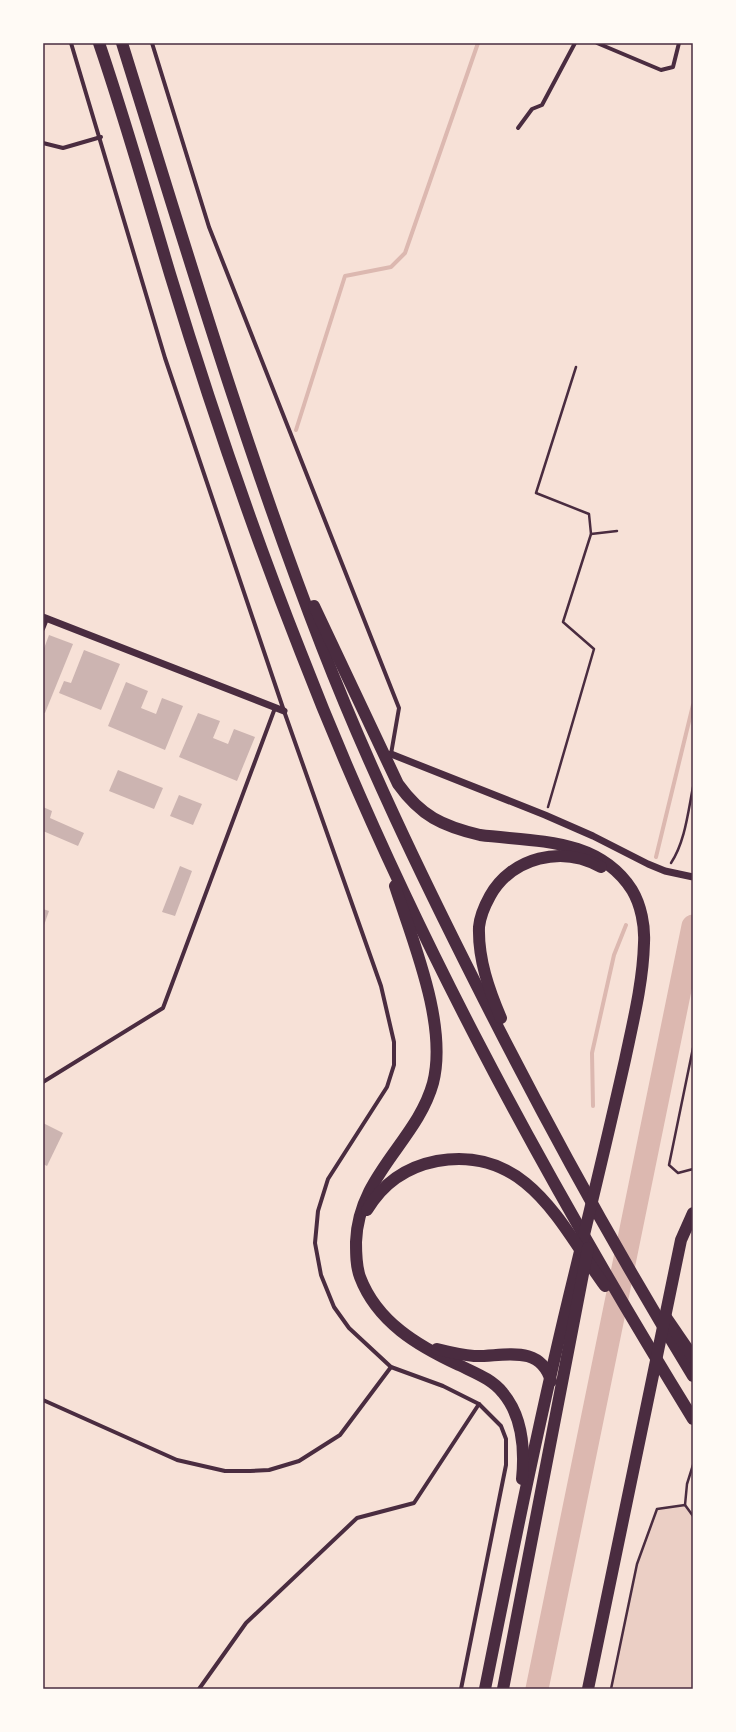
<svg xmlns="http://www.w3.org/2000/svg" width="736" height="1732" viewBox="0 0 736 1732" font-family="Inter,sans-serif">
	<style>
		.green { fill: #ebcfc5 }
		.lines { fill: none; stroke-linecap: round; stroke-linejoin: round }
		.stream { stroke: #dcb8b0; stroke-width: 4 }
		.river { stroke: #dcb8b0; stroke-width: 23 }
		.building { fill: #ccb4b1 }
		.path { stroke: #4a2c40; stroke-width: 2.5 }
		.minor { stroke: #4a2c40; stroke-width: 4 }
		.tertiary { stroke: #4a2c40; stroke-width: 7 }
		.motorway { stroke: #4a2c40; stroke-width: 12 }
		.neatline { fill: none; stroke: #4a2c40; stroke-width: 1.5 }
	</style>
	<rect width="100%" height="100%" fill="#f7e1d7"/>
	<!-- green -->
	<path class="green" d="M685,1505L693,1516V1689H611L637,1564L657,1509Z"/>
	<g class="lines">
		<!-- stream -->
		<g class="stream">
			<path d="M296,430L345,276L391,267L405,253L478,43"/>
			<path d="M656,857L693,705"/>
			<path d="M593,1106L592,1053L614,955L626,925"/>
		</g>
		<!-- river -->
		<path class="river" d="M537,1689L693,926"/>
	</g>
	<!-- building -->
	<g class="building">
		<path d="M49,635L73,644L45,713H43V651Z"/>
		<path d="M84,650L120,664L101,710L59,693L64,681L71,683Z"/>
		<path d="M126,682L148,691L141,708L156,714L162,698L183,706L165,750L108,726Z"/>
		<path d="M198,713L220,721L213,738L228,744L234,729L255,737L237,781L179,757Z"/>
		<path d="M118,770L163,788L154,809L109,791Z"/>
		<path d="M179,795L202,804L193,825L170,816Z"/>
		<path d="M43,807L52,811L50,818L84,833L78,846L43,831Z"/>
		<path d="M180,866L192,871L175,916L162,912Z"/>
		<path d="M43,909L49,911L43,928Z"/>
		<path d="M43,1123L63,1133L47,1166L43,1164Z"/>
	</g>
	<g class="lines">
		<!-- path -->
		<g class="path">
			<path d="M591,534L617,531"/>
			<path d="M548,807L594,649L563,622L591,534L589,514L536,493L576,367"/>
			<path d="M671,863C685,842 688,812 693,787"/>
			<path d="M693,1048L669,1165L678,1173L693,1169"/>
			<path d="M685,1505L687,1484L693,1465"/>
			<path d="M611,1689L637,1564L657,1509L685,1505L693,1516"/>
		</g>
		<!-- minor -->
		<g class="minor">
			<path d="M71,43L165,358L284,711L381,986L394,1042V1065L387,1087L328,1179L318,1211L315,1243L321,1275L334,1307L349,1328L391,1367L443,1386L479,1404L501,1426L506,1439V1465L461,1689"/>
			<path d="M152,43L209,227L399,708L391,754"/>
			<path d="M597,43L661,70L673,67L679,43"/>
			<path d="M518,128L532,109L542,105L575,43"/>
			<path d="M43,143L63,148L101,137"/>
			<path d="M43,629L47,619"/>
			<path d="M43,1082L163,1008L275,708"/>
			<path d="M43,1400L177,1460L225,1471H250L269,1470L299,1461L340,1435L391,1367"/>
			<path d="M199,1689L246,1623L357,1518L414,1503L479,1404"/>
		</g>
		<!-- tertiary -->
		<g class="tertiary">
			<path d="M43,617L284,711"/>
			<path d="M391,754L545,815L593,836L648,864L665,871L693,877"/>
		</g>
		<!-- motorway -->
		<g class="motorway">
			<path d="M99,43C125,119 147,197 170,274C209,402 252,529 301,653C404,920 543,1175 693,1419"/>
			<path d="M122,43C185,245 245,449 322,647C367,763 421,875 477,986C544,1119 615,1249 693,1376"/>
			<path d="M314,606L398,784C421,816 442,826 480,835C535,842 598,837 632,890C641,905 645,926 644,943C643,982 633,1022 625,1060C609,1131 592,1202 575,1272C541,1410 513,1550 485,1689"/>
			<path d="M395,886C413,942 448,1025 433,1083C417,1141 358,1175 356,1242C356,1254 356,1266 360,1277C377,1322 418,1346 459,1365C475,1373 492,1379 503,1393C523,1417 525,1449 522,1479"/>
			<path d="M501,1018C489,990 478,959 479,927C480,917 485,905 490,896C512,857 562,845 601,867"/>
			<path d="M367,1210C383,1183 406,1167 437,1161C528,1145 561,1226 605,1286"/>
			<path d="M665,1316L693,1357"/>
			<path d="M437,1349C449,1352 461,1355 474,1356C502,1357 540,1343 551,1381"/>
			<path d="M503,1689L588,1248"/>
			<path d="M588,1689L681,1240L693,1213"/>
		</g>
	</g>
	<!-- border -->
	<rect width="736" height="1732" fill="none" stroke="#fffaf5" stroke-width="88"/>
	<rect x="44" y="44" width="648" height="1644" class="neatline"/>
</svg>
